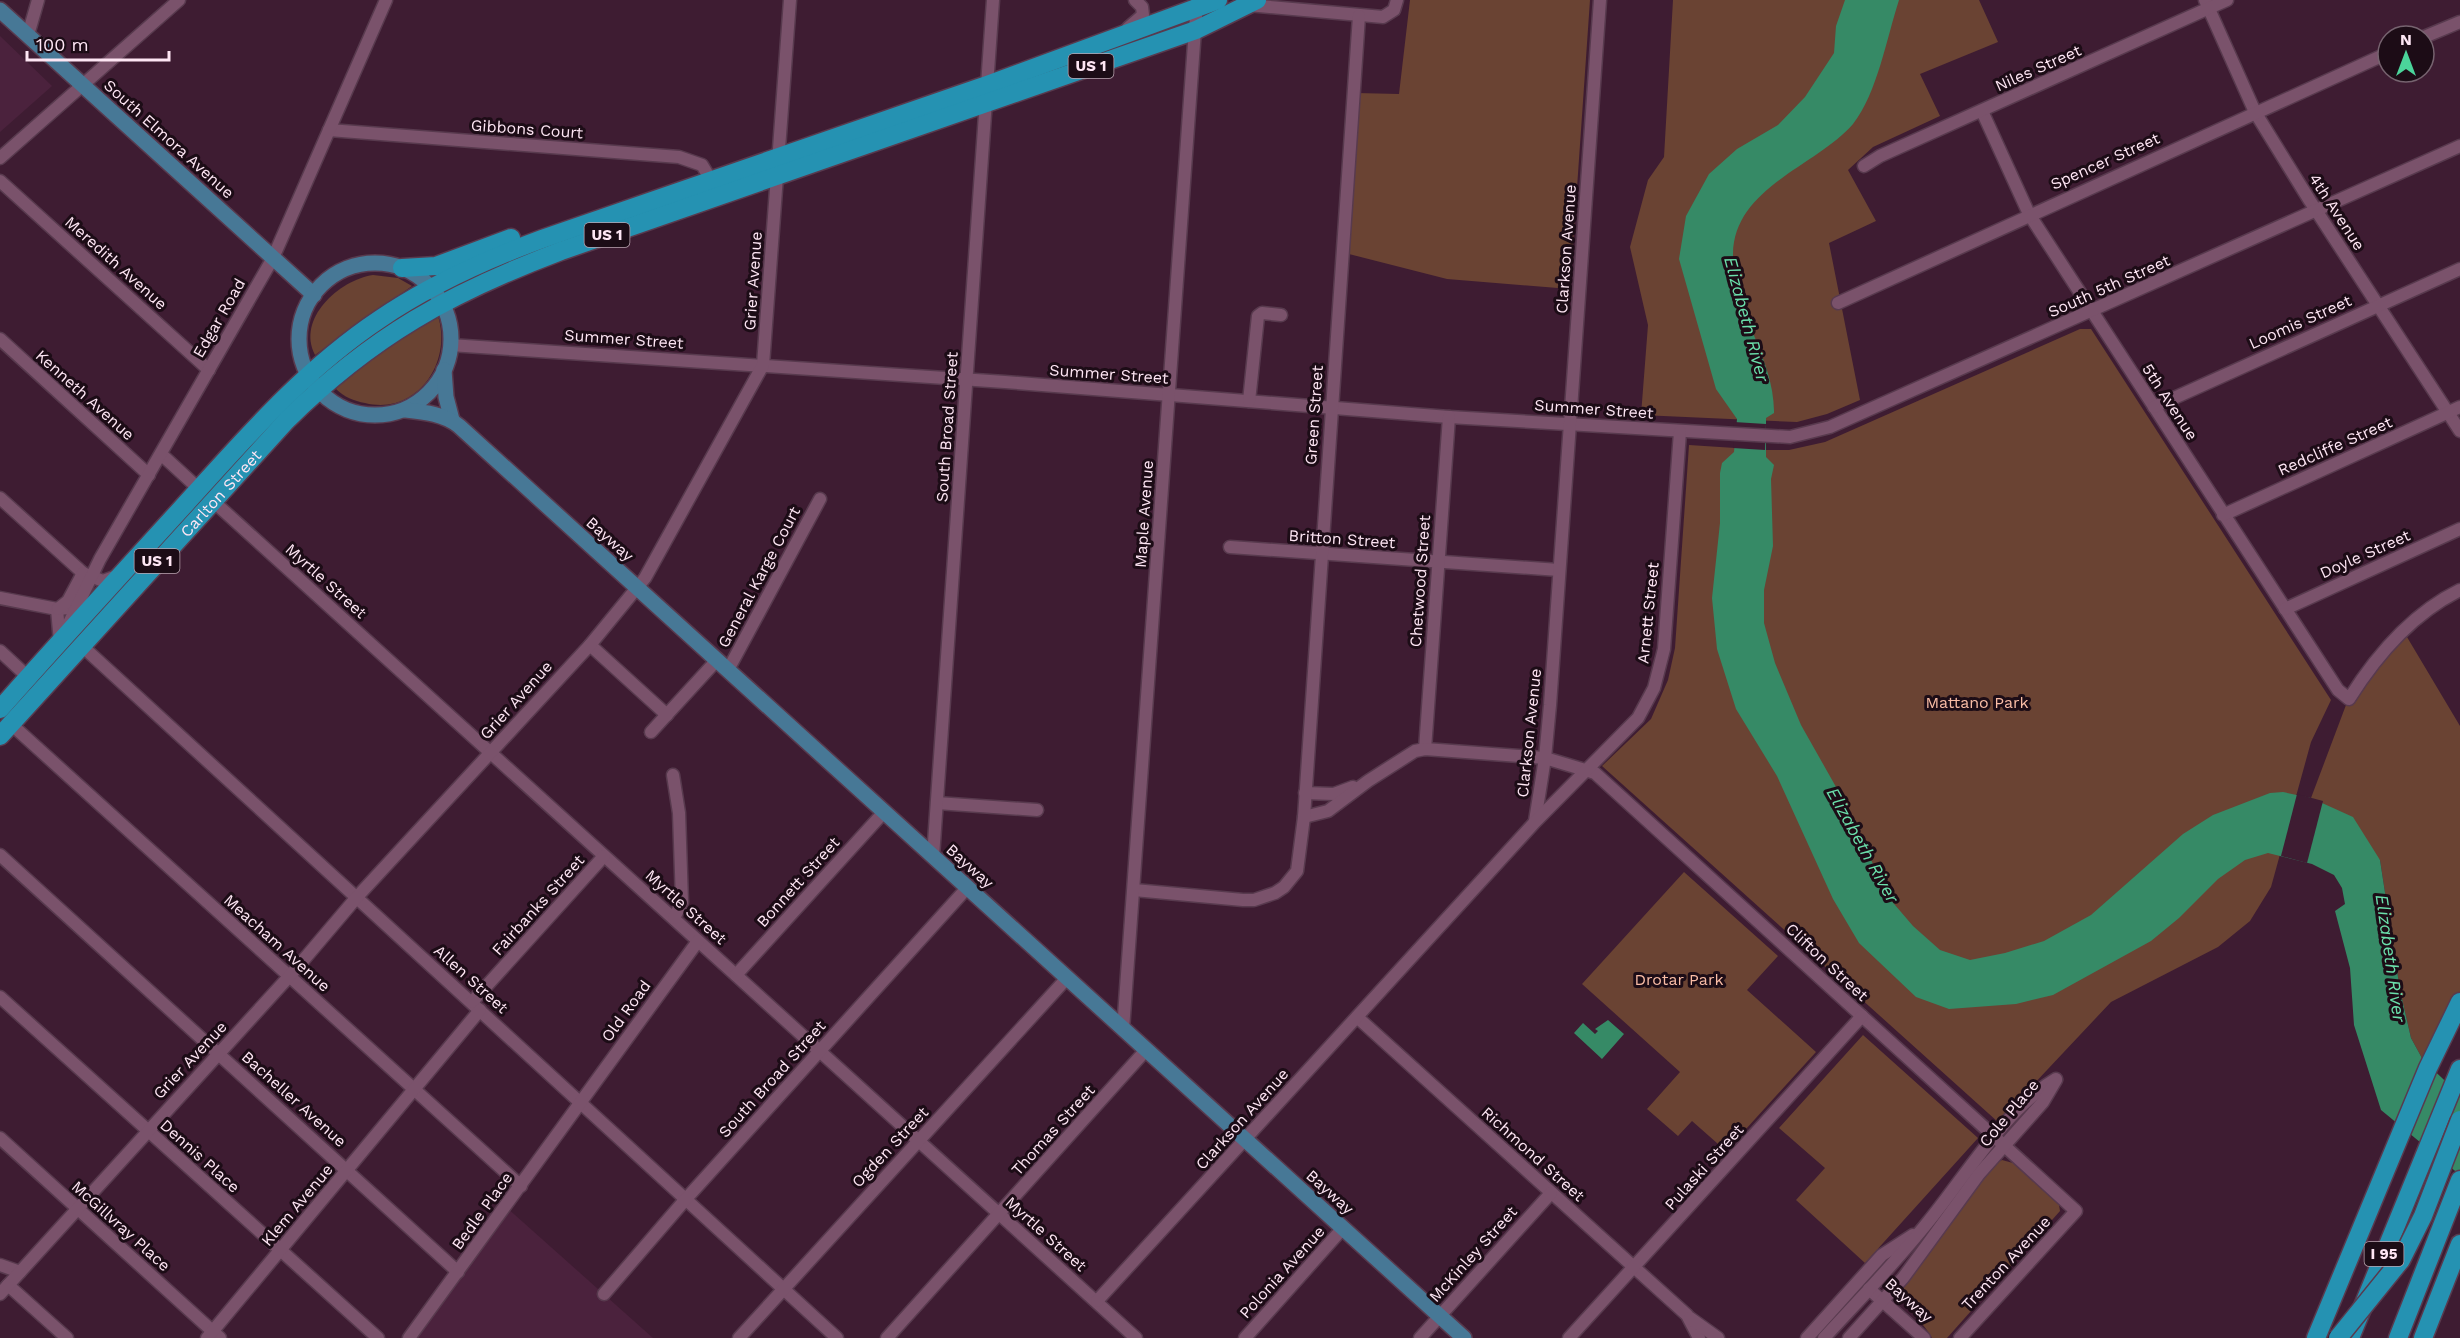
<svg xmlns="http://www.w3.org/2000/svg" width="2460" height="1338" viewBox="0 0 2460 1338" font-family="'Work Sans',sans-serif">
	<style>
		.built { fill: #4b223d }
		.green { fill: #6a4333 }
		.water { fill: #368a66 }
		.pier { fill: #3e1c32 }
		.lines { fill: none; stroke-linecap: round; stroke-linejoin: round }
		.minor-casing { stroke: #583a4e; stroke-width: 15 }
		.major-casing { stroke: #583a4e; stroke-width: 18 }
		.highway-casing { stroke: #583a4e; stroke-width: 21 }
		.minor { stroke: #7a526b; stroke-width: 12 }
		.major { stroke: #477896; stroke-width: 15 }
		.highway { stroke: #2592b2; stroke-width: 18 }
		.highway-bridge-casing { stroke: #583a4e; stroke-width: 21; stroke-linecap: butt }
		.highway-bridge { stroke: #2592b2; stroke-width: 18 }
		.labels { text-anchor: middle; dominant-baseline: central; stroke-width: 6; stroke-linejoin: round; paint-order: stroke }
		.shield { fill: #1c0c16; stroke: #baa5b1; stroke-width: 1.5 }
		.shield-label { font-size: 15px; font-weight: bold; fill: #fee6f4 }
		.street-label { font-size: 16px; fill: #fee6f4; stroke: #1c0c16 }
		.park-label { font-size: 16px; fill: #fabda6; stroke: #1c0c16 }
		.water-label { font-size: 18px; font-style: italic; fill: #6bdfab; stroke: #1c0c16 }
	</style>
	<rect width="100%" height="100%" fill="#3e1c32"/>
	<!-- built -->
	<g class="built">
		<path d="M0,36L52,86L0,132Z"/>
		<path d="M506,1207L653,1338H410Z"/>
	</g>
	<!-- green -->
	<g class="green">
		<path d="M1410,0H1590L1570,289L1447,279L1345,253L1356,93L1399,94Z"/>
		<path d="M1673,0H1979L1998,42L1920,74L1940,116L1873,147L1848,170L1876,221L1829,243L1860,400L1827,414L1797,422L1641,415L1648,325L1630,247L1648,180L1664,157Z"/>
		<path d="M373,275L398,278L412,286L315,355C296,319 339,280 373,275Z"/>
		<path d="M438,316C453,363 416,416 365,403C354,401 344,397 336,389C352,364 411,331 438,316Z"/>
		<path d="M2080,329H2091L2331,700L2311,742L2271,887L2250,921L2218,947L2111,1002L1998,1122L1602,766L1651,719L1668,680L1675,648L1689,445L1766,450H1789L1825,442Z"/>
		<path d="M2404,632L2460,726V1002L2423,1060L2411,1038L2400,990L2380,860L2311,798L2346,705Z"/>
		<path d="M1684,872L1778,956L1747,990L1816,1052L1726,1151L1692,1121L1678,1136L1647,1109L1680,1072L1582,984Z"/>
		<path d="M1863,1035L1978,1138L1865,1263L1796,1200L1825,1168L1779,1128Z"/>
		<path d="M2002,1160L2013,1163L2059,1205L2060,1211L1947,1338H1932C1923,1319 1896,1306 1904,1284L1993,1165Z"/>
	</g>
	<!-- water -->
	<g class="water">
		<path d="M1845,0H1899C1887,37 1877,94 1853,124C1817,166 1734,187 1733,254C1732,310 1775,358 1774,413L1766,418V457L1774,465L1771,479L1773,546L1764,590V623L1775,663L1801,725L1840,794L1889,898L1913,926L1940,950L1970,960L2005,953L2044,941L2091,915L2183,834L2213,815L2270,793L2283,792L2311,798L2353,817L2380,860L2400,990L2411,1038L2423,1060L2460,1095V1175L2381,1110L2354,1025L2350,968L2335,911L2345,904L2342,888L2334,875L2312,864L2268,853L2245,860L2218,879L2179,918L2151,941L2053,995L2016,1004L1949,1009L1916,997L1859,943L1833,899L1777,776L1736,709L1717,649L1712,598L1720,523V473L1722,463L1734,452L1737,419L1716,389L1679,259L1686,216L1709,174L1737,149L1778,125L1805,97L1834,53L1836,26Z"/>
		<path d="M1608,1020L1624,1034L1602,1059L1574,1033L1583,1023L1595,1034L1598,1031L1595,1029Z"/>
	</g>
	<!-- pier -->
	<g class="pier">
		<path d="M1734,422L1766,424L1765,450L1733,448Z"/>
		<path d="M2297,794L2323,801L2307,863L2281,856Z"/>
	</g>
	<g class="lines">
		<!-- minor casing -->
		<g class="minor-casing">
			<g id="minor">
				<path d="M2205,0L2255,112L2310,201L2460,431"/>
				<path d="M1248,5L1383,17L1394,10L1397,0"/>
				<path d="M1128,28L1143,15L1142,7L1135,0"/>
				<path d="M28,35L38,0"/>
				<path d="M2424,37L2460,22"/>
				<path d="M1982,111L2029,214L2338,690L2349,699C2376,656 2413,613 2460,590"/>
				<path d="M329,130L679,157L702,165L711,180"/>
				<path d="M0,158L179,0"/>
				<path d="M1864,166L1880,156L2227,0"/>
				<path d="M0,181L209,370"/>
				<path d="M1838,303L2388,53"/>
				<path d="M0,339L149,475"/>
				<path d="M450,345L1005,382L1449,417L1790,437L1830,427L2460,146"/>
				<path d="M1249,401L1258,316L1262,313L1281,315"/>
				<path d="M2154,407L2460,269"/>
				<path d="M161,454L199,489"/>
				<path d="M0,498L83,573L103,581L117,576"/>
				<path d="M213,501L1136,1338"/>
				<path d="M2223,515L2460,407"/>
				<path d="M1230,547L1559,570"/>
				<path d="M0,598L57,609L81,607"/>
				<path d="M57,609L60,642"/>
				<path d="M58,609L68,601L83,573"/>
				<path d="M2285,609L2460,529"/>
				<path d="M67,627L100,559L273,258L386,0"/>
				<path d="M81,645L837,1338"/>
				<path d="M590,645L667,715"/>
				<path d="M0,651L28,677"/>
				<path d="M728,670L820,499"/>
				<path d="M11,724L521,1186"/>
				<path d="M651,732L717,660"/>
				<path d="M1425,749L1449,417"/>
				<path d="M673,775L679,813L682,902L674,918"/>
				<path d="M1305,793L1334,794L1353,787"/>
				<path d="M937,803L1037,810"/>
				<path d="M1304,817L1328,811L1368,781L1415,751L1425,749L1545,758L1595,773L2076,1211L1960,1338"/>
				<path d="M1535,821L1545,758L1550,705L1600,0"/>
				<path d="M0,855L458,1272"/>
				<path d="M933,857L993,0"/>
				<path d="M1134,890L1243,900H1254L1275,893L1284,887L1297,871L1304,817L1359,16"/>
				<path d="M736,975L884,812"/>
				<path d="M0,997L378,1338"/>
				<path d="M472,1002L604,856"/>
				<path d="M1357,1017L1687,1315L1699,1338"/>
				<path d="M1123,1030L1197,2"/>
				<path d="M0,1138L220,1338"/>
				<path d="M0,1265L20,1272"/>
				<path d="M8,1285L67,1338"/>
				<path d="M1869,1289L1924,1338"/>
				<path d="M0,1294L295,970L357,897L590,645L645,578L763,365L790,0"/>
				<path d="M604,1294L685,1200L967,888"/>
				<path d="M1097,1301L1535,822L1638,718L1654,688L1664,649L1680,432"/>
				<path d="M1690,1318L1718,1338"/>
				<path d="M207,1338L480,1010"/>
				<path d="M409,1338L698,941"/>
				<path d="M739,1338L1067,978"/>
				<path d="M887,1338L1146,1050"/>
				<path d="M1245,1338L1343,1228"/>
				<path d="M1420,1338L1551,1193"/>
				<path d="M1569,1338L1862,1016"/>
				<path d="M1807,1338L1882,1255L1913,1235"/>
				<path d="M1824,1338C1859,1300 1896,1262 1928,1222C1965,1177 2006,1108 2056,1079"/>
				<path d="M1849,1338L1903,1278L1979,1174L2043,1102L2056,1080"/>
			</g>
		</g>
		<!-- major casing -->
		<g class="major-casing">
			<g id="major">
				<path d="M0,10L314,295"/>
				<circle cx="375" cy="339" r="76"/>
				<path d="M444,370L446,397L452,420"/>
				<path d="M405,410C424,412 444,414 459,426L1464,1338"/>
			</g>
		</g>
		<!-- highway casing -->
		<g class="highway-casing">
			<g id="highway">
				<path d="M402,268L436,266L511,238"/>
				<path d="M0,709C59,642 120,576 180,510C242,442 302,371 380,319C430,285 485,260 542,239L987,85L1218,0"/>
				<path id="s1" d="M0,736L287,420C372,336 450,293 561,251L1196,30L1257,0"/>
				<path d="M2316,1338L2428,1068L2460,1002"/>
				<path d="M2350,1338L2460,1069"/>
				<path d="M2398,1338L2460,1180"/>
				<path d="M2423,1338L2460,1244"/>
			</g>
		</g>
		<!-- minor -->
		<use href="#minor" class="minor"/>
		<!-- major -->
		<use href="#major" class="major"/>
		<!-- highway -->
		<use href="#highway" class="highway"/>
		<!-- highway-bridge casing -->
		<g class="highway-bridge-casing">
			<path id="highway-bridge" d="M2338,1338L2401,1260L2423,1216L2460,1120"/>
		</g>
		<!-- highway-bridge -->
		<use href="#highway-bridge" class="highway-bridge"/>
	</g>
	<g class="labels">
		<!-- shield labels -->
		<g class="shield">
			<rect x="1068.5" y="54" width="45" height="24" rx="4.5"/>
			<rect x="584.5" y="223" width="45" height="24" rx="4.5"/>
			<rect x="134.5" y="549" width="45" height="24" rx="4.5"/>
			<rect x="2364.5" y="1242" width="39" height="24" rx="4.5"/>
		</g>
		<g class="shield-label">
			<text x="1091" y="66">US 1</text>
			<text x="607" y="235">US 1</text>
			<text x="157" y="561">US 1</text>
			<text x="2384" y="1254">I 95</text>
		</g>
		<!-- street labels -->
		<g class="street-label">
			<text transform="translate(2038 68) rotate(-24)">Niles Street</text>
			<text transform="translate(527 129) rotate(4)">Gibbons Court</text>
			<text transform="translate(169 139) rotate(42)">South Elmora Avenue</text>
			<text transform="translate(2105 161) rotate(-24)">Spencer Street</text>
			<text transform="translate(2337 212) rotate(57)">4th Avenue</text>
			<text transform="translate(1566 249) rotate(-86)">Clarkson Avenue</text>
			<text transform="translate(116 263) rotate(42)">Meredith Avenue</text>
			<text transform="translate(753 281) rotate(-86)">Grier Avenue</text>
			<text transform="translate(2109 286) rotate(-24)">South 5th Street</text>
			<text transform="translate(219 318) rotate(-60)">Edgar Road</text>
			<text transform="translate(2300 322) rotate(-24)">Loomis Street</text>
			<text transform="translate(624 339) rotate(4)">Summer Street</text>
			<text transform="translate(1109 374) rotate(4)">Summer Street</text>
			<text transform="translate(85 395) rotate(42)">Kenneth Avenue</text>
			<text transform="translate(2170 402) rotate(57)">5th Avenue</text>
			<text transform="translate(1594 409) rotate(4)">Summer Street</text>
			<text transform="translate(1314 415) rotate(-86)">Green Street</text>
			<text transform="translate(947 427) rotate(-86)">South Broad Street</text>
			<text transform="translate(2335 446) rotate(-24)">Redcliffe Street</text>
			<text stroke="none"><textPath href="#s1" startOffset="328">Carlton Street</textPath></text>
			<text transform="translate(1144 514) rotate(-86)">Maple Avenue</text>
			<text transform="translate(610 539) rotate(42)">Bayway</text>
			<text transform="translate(1342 539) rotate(4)">Britton Street</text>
			<text transform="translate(2365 554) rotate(-24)">Doyle Street</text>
			<text transform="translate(759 577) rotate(-62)">General Karge Court</text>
			<text transform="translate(326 581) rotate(42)">Myrtle Street</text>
			<text transform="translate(1420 581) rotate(-86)">Chetwood Street</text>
			<text transform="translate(1648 613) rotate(-84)">Arnett Street</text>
			<text transform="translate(516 700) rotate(-48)">Grier Avenue</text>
			<text transform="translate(1529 733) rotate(-84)">Clarkson Avenue</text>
			<text transform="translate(970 866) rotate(42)">Bayway</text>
			<text transform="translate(798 882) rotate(-48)">Bonnett Street</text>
			<text transform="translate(538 905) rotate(-48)">Fairbanks Street</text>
			<text transform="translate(686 907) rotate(42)">Myrtle Street</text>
			<text transform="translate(277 943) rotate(42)">Meacham Avenue</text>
			<text transform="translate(1827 962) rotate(43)">Clifton Street</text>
			<text transform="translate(471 979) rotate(42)">Allen Street</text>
			<text transform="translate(626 1011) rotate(-54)">Old Road</text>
			<text transform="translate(190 1060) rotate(-47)">Grier Avenue</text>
			<text transform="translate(772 1079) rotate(-48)">South Broad Street</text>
			<text transform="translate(294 1099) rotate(42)">Bacheller Avenue</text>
			<text transform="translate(2009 1113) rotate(-50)">Cole Place</text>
			<text transform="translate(1242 1119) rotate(-48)">Clarkson Avenue</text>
			<text transform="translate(1053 1130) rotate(-48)">Thomas Street</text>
			<text transform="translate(890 1147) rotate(-47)">Ogden Street</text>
			<text transform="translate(1533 1154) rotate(42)">Richmond Street</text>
			<text transform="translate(200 1156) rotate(42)">Dennis Place</text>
			<text transform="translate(1704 1167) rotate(-48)">Pulaski Street</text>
			<text transform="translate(1330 1192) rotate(42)">Bayway</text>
			<text transform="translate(297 1205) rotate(-50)">Klem Avenue</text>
			<text transform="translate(482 1211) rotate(-54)">Bedle Place</text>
			<text transform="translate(121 1226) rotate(42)">McGillvray Place</text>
			<text transform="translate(1046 1234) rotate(42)">Myrtle Street</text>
			<text transform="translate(1473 1254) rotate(-48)">McKinley Street</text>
			<text transform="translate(2006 1263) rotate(-47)">Trenton Avenue</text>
			<text transform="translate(1282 1272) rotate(-48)">Polonia Avenue</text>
			<text transform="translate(1909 1300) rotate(42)">Bayway</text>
		</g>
		<!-- park labels -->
		<g class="park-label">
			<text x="1977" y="702">Mattano Park</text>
			<text x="1679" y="979">Drotar Park</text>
		</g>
		<!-- water labels -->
		<g class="water-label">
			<text transform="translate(1747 319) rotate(75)">Elizabeth River</text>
			<text transform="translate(1863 845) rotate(61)">Elizabeth River</text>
			<text transform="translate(2391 958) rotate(82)">Elizabeth River</text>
		</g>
	</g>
	<!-- north arrow -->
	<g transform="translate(2406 54)"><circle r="28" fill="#1c0c16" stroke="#76636f" stroke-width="1.5"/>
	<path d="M0-4.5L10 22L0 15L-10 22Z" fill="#4bd49b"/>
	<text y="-9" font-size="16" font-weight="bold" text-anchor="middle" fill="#fee6f4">N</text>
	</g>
	<!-- scale -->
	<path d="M27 51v9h142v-9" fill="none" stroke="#fee6f4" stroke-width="3"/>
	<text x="36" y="51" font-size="18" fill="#fee6f4" stroke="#1c0c16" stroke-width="4.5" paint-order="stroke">100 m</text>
</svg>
